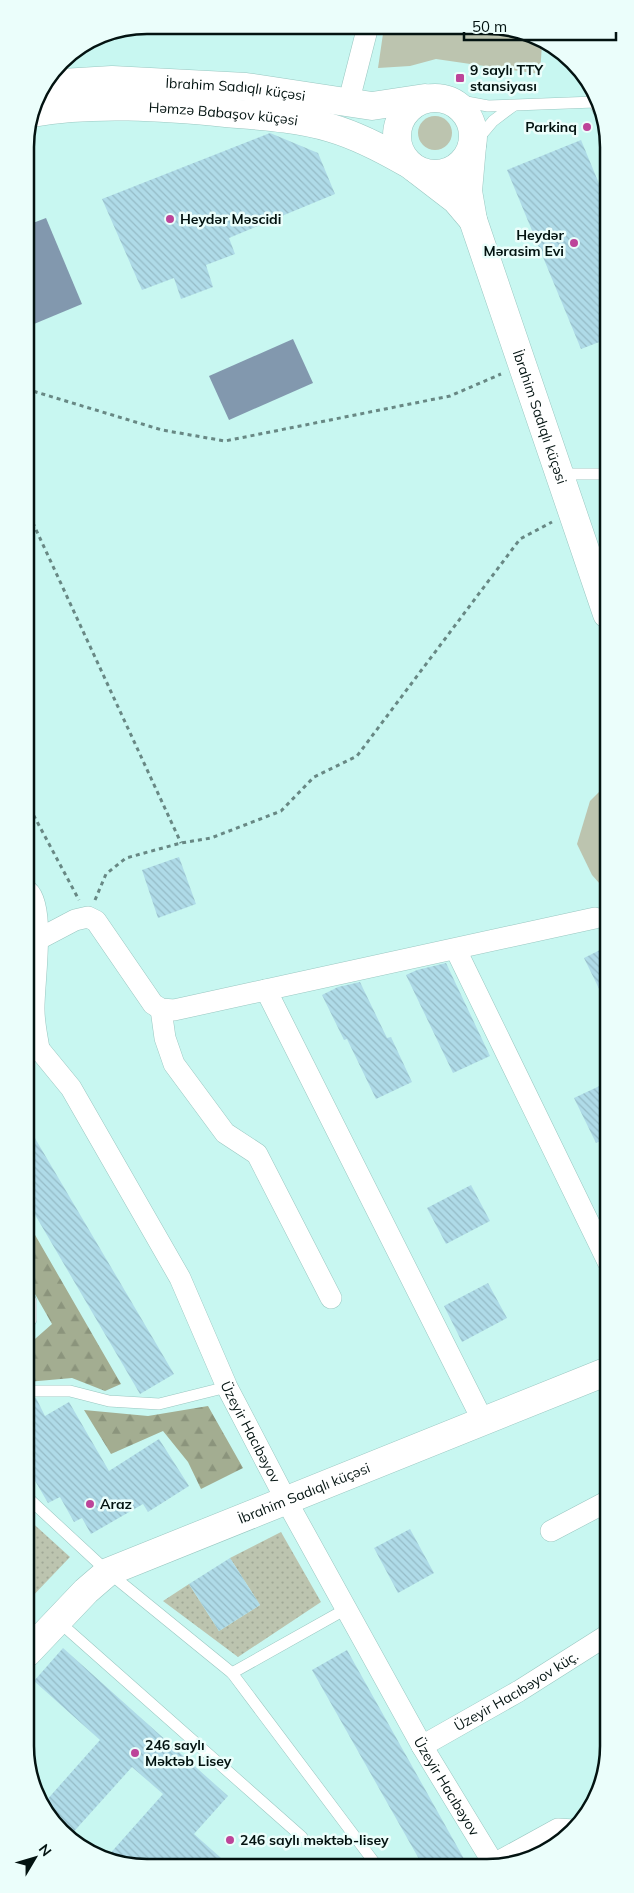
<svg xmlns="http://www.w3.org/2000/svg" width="634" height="1893" viewBox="0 0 634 1893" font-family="Mulish,sans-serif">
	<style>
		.green { fill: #bcc4af }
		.forest { fill: url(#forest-firs) }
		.park { fill: url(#park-dots) }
		.water { fill: #8298ae }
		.building { fill: url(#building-back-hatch) }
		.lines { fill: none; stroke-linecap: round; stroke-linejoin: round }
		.service-casing { stroke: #99c7c1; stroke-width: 12 }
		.minor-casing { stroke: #99c7c1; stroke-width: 22 }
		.tertiary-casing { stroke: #99c7c1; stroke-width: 29 }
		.path { stroke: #688884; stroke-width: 3; stroke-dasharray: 4 4; stroke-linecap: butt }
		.service { stroke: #fff; stroke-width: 11 }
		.minor { stroke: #fff; stroke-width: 21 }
		.tertiary { stroke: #fff; stroke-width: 28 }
		.poi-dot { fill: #bd4499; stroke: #ebfefb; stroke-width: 2 }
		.labels { text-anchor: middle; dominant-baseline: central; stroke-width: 5; stroke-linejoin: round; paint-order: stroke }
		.poi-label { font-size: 14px; font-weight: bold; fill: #031311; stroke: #ebfefb; text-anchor: start }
		.street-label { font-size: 14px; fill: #031311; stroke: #ebfefb }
		.rim { fill: none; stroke: #031311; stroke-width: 2.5 }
	</style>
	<defs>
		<pattern id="forest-firs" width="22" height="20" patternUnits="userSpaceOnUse" patternTransform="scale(1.25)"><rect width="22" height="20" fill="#a3ad91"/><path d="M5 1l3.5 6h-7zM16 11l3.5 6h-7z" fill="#8b947c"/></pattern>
		<pattern id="park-dots" width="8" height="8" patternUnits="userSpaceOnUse" patternTransform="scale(1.25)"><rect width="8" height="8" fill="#bcc4af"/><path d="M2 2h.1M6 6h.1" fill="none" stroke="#a0a896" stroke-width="1.8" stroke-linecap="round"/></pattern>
		<pattern id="building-back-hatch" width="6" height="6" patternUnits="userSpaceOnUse" patternTransform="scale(1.25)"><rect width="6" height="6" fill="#afdbe8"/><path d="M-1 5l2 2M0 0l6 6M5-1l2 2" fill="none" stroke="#95bbc6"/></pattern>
	</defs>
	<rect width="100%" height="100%" fill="#c8f7f1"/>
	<!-- green -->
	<g class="green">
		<path d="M384,27C434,27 496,19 542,44L540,74L436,59L410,66L378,68Z"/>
		<circle cx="435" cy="133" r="17"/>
		<path d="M608,783V893L592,875L577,844L590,801Z"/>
	</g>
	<!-- forest -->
	<g class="forest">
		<path d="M27,1221L121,1384L105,1391L72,1378L27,1382V1346L52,1324L27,1280Z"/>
		<path d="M208,1406L243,1468L201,1489L188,1462L163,1431L111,1454L84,1410L148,1416Z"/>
	</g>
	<!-- park -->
	<g class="park">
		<path d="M27,1518L70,1557L27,1602Z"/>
		<path d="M281,1532L321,1602L238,1657L163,1601L189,1584L219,1631L260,1605L230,1558Z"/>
	</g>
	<!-- water -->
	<g class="water">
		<path d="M46,218L82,304L34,324L25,304V226Z"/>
		<path d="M293,339L313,383L229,420L209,376Z"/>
	</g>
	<!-- building -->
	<g class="building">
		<path d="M270,133L318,153L335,194L229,238L235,254L206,265L213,287L181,299L174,278L142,290L102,199Z"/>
		<path d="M581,140L607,203V339L581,349L507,170Z"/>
		<path d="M179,857L196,904L158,918L142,870Z"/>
		<path d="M608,946V1007L584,958Z"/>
		<path d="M446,963L490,1056L453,1073L406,975L417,970Z"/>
		<path d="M360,982L387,1038L391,1037L412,1082L376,1099L347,1039L344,1040L322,995L338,987Z"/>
		<path d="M608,1082V1138L596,1143L574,1098Z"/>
		<path d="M26,1123L174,1374L140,1394L27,1201Z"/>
		<path d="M471,1185L490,1221L446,1244L427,1208Z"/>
		<path d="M488,1283L507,1318L462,1342L444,1306Z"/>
		<path d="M27,1398H36L45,1416L69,1402L109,1471L159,1439L189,1486L148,1512L143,1504L91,1534L82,1518L74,1522L60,1497L48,1503L27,1467Z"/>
		<path d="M410,1529L434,1573L398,1593L374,1548Z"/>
		<path d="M230,1558L260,1605L219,1631L189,1584Z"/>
		<path d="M63,1648L228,1796L194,1834L230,1866H123L107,1857L163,1794L132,1767L69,1837L61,1832L45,1802L100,1740L34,1681Z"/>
		<path d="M347,1650L468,1866H423L312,1670Z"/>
	</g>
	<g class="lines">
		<!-- service casing -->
		<g class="service-casing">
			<g id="service">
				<path d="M445,98L488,106L595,102"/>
				<path d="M594,102L607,127"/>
				<path d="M472,146L493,121L513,106"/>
				<path d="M561,474H607"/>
				<path d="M27,1294L31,1301V1320L27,1325"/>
				<path d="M27,1391H70L109,1401L159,1404L227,1387"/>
				<path d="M27,1497L108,1572L232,1673L377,1866"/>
				<path d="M58,1621L302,1837"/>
				<path d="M232,1673L346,1609"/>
			</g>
		</g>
		<!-- minor casing -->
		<g class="minor-casing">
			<g id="minor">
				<path d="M348,104L368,26"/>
				<path d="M26,890C47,901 33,987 34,1010C34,1023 37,1036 39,1049"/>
				<path d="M37,940L75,920L88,917L96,921L153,1004L161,1009L174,1010L595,918"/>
				<path d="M456,950L608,1262"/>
				<path d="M266,990L483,1421"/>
				<path d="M161,1009L165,1038L174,1064L225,1133L257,1154L331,1298"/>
				<path id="s1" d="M39,1049L71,1088L180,1278L227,1387L286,1500L422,1746L495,1866"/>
				<path d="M551,1531L608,1501"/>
				<path id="s2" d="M422,1746L519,1691L609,1634"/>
				<path d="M494,1864L558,1829L574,1830"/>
			</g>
		</g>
		<!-- tertiary casing -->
		<g class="tertiary-casing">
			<g id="tertiary">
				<path id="s3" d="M45,84L112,80L246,87L372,106L425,98"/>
				<circle cx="435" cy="136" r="38"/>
				<path id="s4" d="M32,113C93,102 164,107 226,113C261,116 297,118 331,128C358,136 383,149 407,163"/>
				<path d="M417,170L456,200L473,220L468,191L472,146"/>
				<path id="s5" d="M473,220L607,614"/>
				<path id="s6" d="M27,1653L86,1591L108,1572L608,1371"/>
			</g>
		</g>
		<!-- path -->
		<g class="path">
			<path d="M26,389L162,430L225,441L450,396L501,374"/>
			<path d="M26,508L181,843"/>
			<path d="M26,801L79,900"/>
			<path d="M95,900L106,874L126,858L181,843L211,838L281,811L314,777L357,756L520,539L552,522"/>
		</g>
		<!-- service -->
		<use href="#service" class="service"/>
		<!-- minor -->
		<use href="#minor" class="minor"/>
		<!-- tertiary -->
		<use href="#tertiary" class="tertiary"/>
	</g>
	<!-- markers -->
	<g class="poi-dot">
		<rect x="455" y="73" width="10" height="10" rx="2.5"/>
		<circle cx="587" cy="127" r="5"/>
		<circle cx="170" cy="219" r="5"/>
		<circle cx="574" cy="243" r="5"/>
		<circle cx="90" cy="1504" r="5"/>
		<circle cx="135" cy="1753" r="5"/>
		<circle cx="230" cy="1840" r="5"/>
	</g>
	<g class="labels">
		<!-- poi labels -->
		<g class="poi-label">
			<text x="470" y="70">9 saylı TTY<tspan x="470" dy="16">stansiyası</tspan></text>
			<text x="577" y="127" text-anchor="end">Parkinq</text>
			<text x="180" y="219">Heydər Məscidi</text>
			<text x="564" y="235" text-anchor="end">Heydər<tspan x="564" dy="16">Mərasim Evi</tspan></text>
			<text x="100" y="1504">Araz</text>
			<text x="145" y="1745">246 saylı<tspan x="145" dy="16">Məktəb Lisey</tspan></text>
			<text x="240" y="1840">246 saylı məktəb-lisey</text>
		</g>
		<!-- street labels -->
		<g class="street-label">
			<text stroke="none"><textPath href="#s3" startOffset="191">İbrahim Sadıqlı küçəsi</textPath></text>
			<text stroke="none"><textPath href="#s4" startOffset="192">Həmzə Babaşov küçəsi</textPath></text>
			<text stroke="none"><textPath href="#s5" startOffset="208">İbrahim Sadıqlı küçəsi</textPath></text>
			<text stroke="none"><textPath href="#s1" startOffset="439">Üzeyir Hacıbəyov</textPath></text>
			<text stroke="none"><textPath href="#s6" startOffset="326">İbrahim Sadıqlı küçəsi</textPath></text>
			<text stroke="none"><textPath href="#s2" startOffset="109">Üzeyir Hacıbəyov küç.</textPath></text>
			<text stroke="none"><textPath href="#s1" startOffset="844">Üzeyir Hacıbəyov</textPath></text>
		</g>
	</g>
	<!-- crop -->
	<path d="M0 0H634V1893H0ZM147 34H487A113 113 0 0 1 600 147V1746A113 113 0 0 1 487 1859H147A113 113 0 0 1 34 1746V147A113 113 0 0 1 147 34Z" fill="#ebfefb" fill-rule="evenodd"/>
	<path class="rim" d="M147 34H487A113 113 0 0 1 600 147V1746A113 113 0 0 1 487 1859H147A113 113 0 0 1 34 1746V147A113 113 0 0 1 147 34Z"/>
	<!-- north arrow -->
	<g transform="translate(35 1858) rotate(52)" stroke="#ebfefb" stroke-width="4" paint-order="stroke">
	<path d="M0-4L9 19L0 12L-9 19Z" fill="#031311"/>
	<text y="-8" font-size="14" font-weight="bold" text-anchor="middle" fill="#031311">N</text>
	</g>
	<!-- scale -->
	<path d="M464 32v8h152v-8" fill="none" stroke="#031311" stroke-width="2.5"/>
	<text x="472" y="32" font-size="15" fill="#031311" stroke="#ebfefb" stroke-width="4" paint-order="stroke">50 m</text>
</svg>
